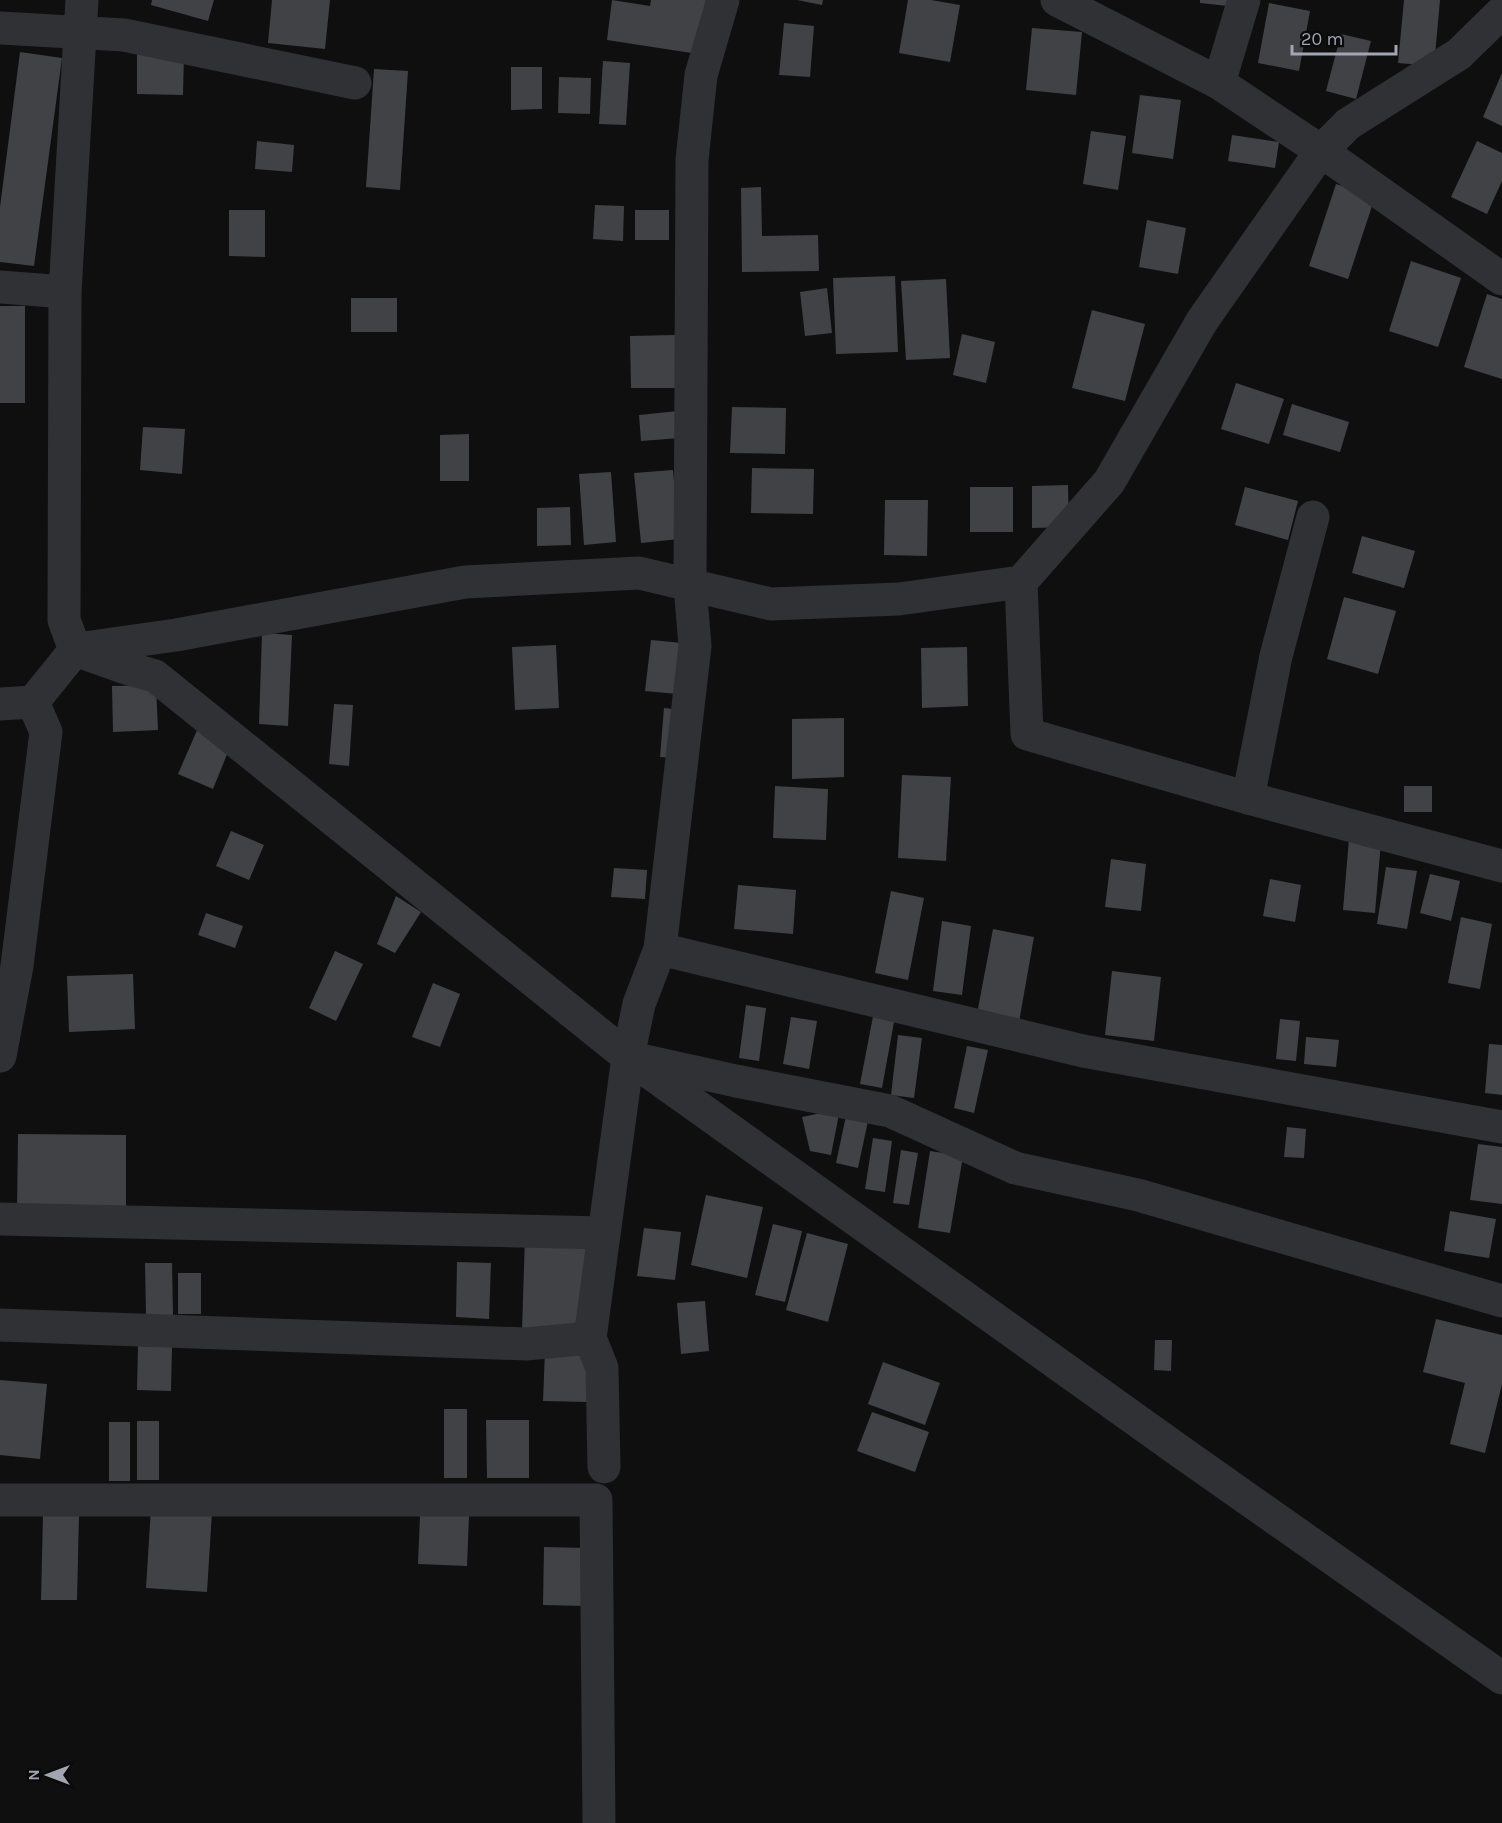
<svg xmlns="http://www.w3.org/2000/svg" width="1502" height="1823" viewBox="0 0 1502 1823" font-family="Karla,sans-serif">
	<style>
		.building { fill: #404246 }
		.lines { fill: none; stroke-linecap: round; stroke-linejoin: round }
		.minor { stroke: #303135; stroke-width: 33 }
	</style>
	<rect width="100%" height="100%" fill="#0f0f10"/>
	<!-- building -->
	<g class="building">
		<path d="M152,0H214L208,21L151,5Z"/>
		<path d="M272,0H330L325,49L268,43Z"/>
		<path d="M612,0L650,6L651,0H706L698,54L607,40Z"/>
		<path d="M797,0H823L822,5Z"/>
		<path d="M908,0H931L960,5L950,62L899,53Z"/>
		<path d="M1200,0H1228V6L1200,3Z"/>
		<path d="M1404,0H1440L1434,66L1398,63Z"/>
		<path d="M1269,3L1310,11L1299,71L1258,63Z"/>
		<path d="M784,23L814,26L810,77L779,75Z"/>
		<path d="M1032,28L1082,32L1076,95L1026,90Z"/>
		<path d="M1341,34L1371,41L1356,99L1326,91Z"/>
		<path d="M20,52L62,58L34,266L0,262V207Z"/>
		<path d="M137,52L184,53L183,95L137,94Z"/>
		<path d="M603,61L630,63L626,125L599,124Z"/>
		<path d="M511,67H542V109L511,110Z"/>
		<path d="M374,69L408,71L400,190L366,187Z"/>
		<path d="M1502,73V126L1483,117Z"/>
		<path d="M559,77L591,78L590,114L558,113Z"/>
		<path d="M1140,95L1181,100L1173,159L1132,153Z"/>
		<path d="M1091,131L1126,136L1118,190L1083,184Z"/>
		<path d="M1232,135L1279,142L1275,168L1228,161Z"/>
		<path d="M257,141L294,145L292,172L255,169Z"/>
		<path d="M1477,141L1502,153V181L1487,214L1451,197Z"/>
		<path d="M1336,184L1375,197L1348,279L1309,266Z"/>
		<path d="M761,187L762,236L818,235L819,271L742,272L741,188Z"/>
		<path d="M595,205L624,206L623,241L593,239Z"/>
		<path d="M229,210H265V257L229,256Z"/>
		<rect x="635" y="210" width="34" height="30"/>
		<path d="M1147,220L1186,228L1178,274L1139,267Z"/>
		<path d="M1411,261L1461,278L1438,347L1389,331Z"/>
		<path d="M895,276L898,352L836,354L833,278Z"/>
		<path d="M946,279L950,358L906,360L901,281Z"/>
		<path d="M827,288L832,333L805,336L800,292Z"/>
		<path d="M1487,294L1502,299V379L1464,367Z"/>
		<rect x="351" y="298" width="46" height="34"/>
		<rect x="0" y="306" width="25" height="97"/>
		<path d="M1092,310L1145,324L1125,401L1072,388Z"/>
		<path d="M962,334L995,342L986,383L953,375Z"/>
		<path d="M675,335V388H631L630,336Z"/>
		<path d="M1236,383L1284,399L1269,444L1221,429Z"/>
		<path d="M1292,404L1349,422L1340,452L1283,435Z"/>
		<path d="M732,407L786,408L785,454L730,453Z"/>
		<path d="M678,411L680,438L641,441L639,415Z"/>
		<path d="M143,427L185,429L182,474L140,470Z"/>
		<path d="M469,434V481H440V435Z"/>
		<path d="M752,468L814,469L813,514L751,513Z"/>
		<path d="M673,470L679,539L641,543L634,473Z"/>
		<path d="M611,472L616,542L584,545L579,474Z"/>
		<path d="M1068,485L1069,527L1032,528V486Z"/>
		<rect x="970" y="487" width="43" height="45"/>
		<path d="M1245,487L1298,501L1288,540L1235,525Z"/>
		<path d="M885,500H928L927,556L884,555Z"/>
		<path d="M570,507L571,545L537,546V508Z"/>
		<path d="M1362,536L1415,551L1404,588L1352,573Z"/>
		<path d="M1344,597L1396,611L1378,674L1327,659Z"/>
		<path d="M262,633L292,635L288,726L259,724Z"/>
		<path d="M651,640L693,644L688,695L645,691Z"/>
		<path d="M556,645L559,708L515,710L512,647Z"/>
		<path d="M967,647L968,706L922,708L921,648Z"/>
		<path d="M156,685L158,730L113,732L112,686Z"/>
		<path d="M334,704L353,705L349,766L329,764Z"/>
		<path d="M664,708L683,710L678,758L660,757Z"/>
		<path d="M844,718V777L792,779V719Z"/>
		<path d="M198,728L232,742L213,789L178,774Z"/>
		<path d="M902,775L951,777L946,861L898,858Z"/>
		<path d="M775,786L828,789L826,840L773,838Z"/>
		<rect x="1404" y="786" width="28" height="26"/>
		<path d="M231,831L264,845L249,880L216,866Z"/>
		<path d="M1349,839L1381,841L1375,913L1343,910Z"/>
		<path d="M1111,859L1146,864L1141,911L1105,907Z"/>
		<path d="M1386,867L1417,871L1407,929L1377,924Z"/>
		<path d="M614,868L647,870L645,899L611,897Z"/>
		<path d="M1430,874L1460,881L1451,921L1420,913Z"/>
		<path d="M1270,879L1301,885L1295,922L1263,916Z"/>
		<path d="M738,885L796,890L793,934L734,929Z"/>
		<path d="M891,891L924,898L908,980L875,973Z"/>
		<path d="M396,896L421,912L395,953L377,944Z"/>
		<path d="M206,913L243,926L235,948L198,935Z"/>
		<path d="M1461,917L1492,924L1480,989L1448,983Z"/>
		<path d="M942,921L971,926L962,995L933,991Z"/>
		<path d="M993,929L1034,937L1019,1022L977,1014Z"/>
		<path d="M335,951L363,964L336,1021L309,1008Z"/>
		<path d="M1112,971L1161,977L1154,1041L1105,1035Z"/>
		<path d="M133,974L135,1029L69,1032L67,976Z"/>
		<path d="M433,983L460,994L440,1047L412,1037Z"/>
		<path d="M746,1005L766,1008L759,1061L739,1058Z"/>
		<path d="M875,1006L896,1011L882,1088L860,1084Z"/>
		<path d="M791,1017L817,1021L809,1069L783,1064Z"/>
		<path d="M1280,1019L1300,1021L1296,1061L1276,1059Z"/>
		<path d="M898,1035L922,1038L914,1098L891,1095Z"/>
		<path d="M1306,1037L1339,1040L1336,1067L1304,1064Z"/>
		<path d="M1489,1044L1502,1045V1095L1485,1093Z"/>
		<path d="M967,1046L988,1050L974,1113L954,1108Z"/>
		<path d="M840,1109L831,1155L810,1151L802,1117Z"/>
		<path d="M846,1116L868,1121L858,1168L836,1163Z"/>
		<path d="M1287,1127L1306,1129L1304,1158L1284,1157Z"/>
		<path d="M18,1134L126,1135V1211L17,1210Z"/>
		<path d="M873,1138L892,1141L885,1192L865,1189Z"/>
		<path d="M1478,1144L1502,1147V1204L1470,1200Z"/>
		<path d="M901,1150L918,1153L909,1205L893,1203Z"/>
		<path d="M930,1151L963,1156L950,1233L918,1228Z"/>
		<path d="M706,1195L763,1207L747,1278L691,1265Z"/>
		<path d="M1450,1211L1496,1219L1489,1258L1444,1251Z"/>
		<path d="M773,1224L802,1231L785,1302L755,1295Z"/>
		<path d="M644,1228L681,1232L675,1280L637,1276Z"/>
		<path d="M807,1233L848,1244L828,1322L786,1310Z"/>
		<path d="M525,1236L587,1237L585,1331L522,1330Z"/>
		<path d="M457,1262L491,1263L489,1319L456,1317Z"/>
		<path d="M145,1263H172L173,1315H146Z"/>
		<rect x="178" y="1273" width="23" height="41"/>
		<path d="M705,1301L709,1351L681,1354L677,1303Z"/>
		<path d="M1436,1319L1502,1335V1384L1485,1453L1450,1444L1465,1383L1423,1372Z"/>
		<path d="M1155,1340H1172L1171,1371L1154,1370Z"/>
		<path d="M138,1346L172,1347L171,1391L137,1390Z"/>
		<path d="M545,1351L589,1353L588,1402L543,1401Z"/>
		<path d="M883,1362L940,1383L925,1425L868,1404Z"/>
		<path d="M0,1380L47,1384L40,1459L0,1455Z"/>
		<rect x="444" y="1409" width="23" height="69"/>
		<path d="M872,1412L929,1432L915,1472L857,1451Z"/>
		<path d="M486,1420H529V1478H487Z"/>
		<rect x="137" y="1421" width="22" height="59"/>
		<rect x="109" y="1422" width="21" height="59"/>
		<path d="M151,1508L212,1512L207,1592L146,1588Z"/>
		<path d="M43,1514H79L77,1600H41Z"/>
		<path d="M420,1515L469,1516L467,1566L418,1564Z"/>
		<path d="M544,1547L586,1548L585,1606L543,1605Z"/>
	</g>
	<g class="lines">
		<!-- minor -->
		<g class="minor">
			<path d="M1057,0L1219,83L1321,151L1502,279"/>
			<path d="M0,28L124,35L355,83"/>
			<path d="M1219,83L1244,0"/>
			<path d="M0,287L65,292"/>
			<path d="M1021,582L1027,734L1248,798L1502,866"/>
			<path d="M77,649L176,635L465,582L639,573L771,604L899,599L1021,582L1109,482L1202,321L1321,151L1348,124L1459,54L1502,12"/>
			<path d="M75,650L123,667L155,676L628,1057L1181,1452L1502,1678"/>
			<path d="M0,704L33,702"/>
			<path d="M1248,798L1276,656L1313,517"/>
			<path d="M660,949L1083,1051L1502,1127"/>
			<path d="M0,1056L17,966L46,732L33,702L75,650L64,620L65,292L82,0"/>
			<path d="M641,1060L736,1081L890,1111L1015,1168L1138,1195L1502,1301"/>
			<path d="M0,1219L604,1233"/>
			<path d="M0,1325L526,1344L590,1338"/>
			<path d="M604,1467L602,1368L590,1338L628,1057L639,1004L660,949L695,646L690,586L692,160L701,75L723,0"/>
			<path d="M0,1500H596L599,1823"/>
		</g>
	</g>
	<!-- north arrow -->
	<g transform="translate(48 1775) rotate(270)" stroke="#0a0a0b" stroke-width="4.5" paint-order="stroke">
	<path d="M0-4.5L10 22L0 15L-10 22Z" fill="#a1a6b0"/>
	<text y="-9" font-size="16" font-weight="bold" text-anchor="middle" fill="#a1a6b0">N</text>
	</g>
	<!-- scale -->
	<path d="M1292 45v9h104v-9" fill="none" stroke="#a1a6b0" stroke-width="3"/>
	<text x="1301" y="45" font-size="18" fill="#a1a6b0" stroke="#0a0a0b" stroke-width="4.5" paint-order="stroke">20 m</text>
</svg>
